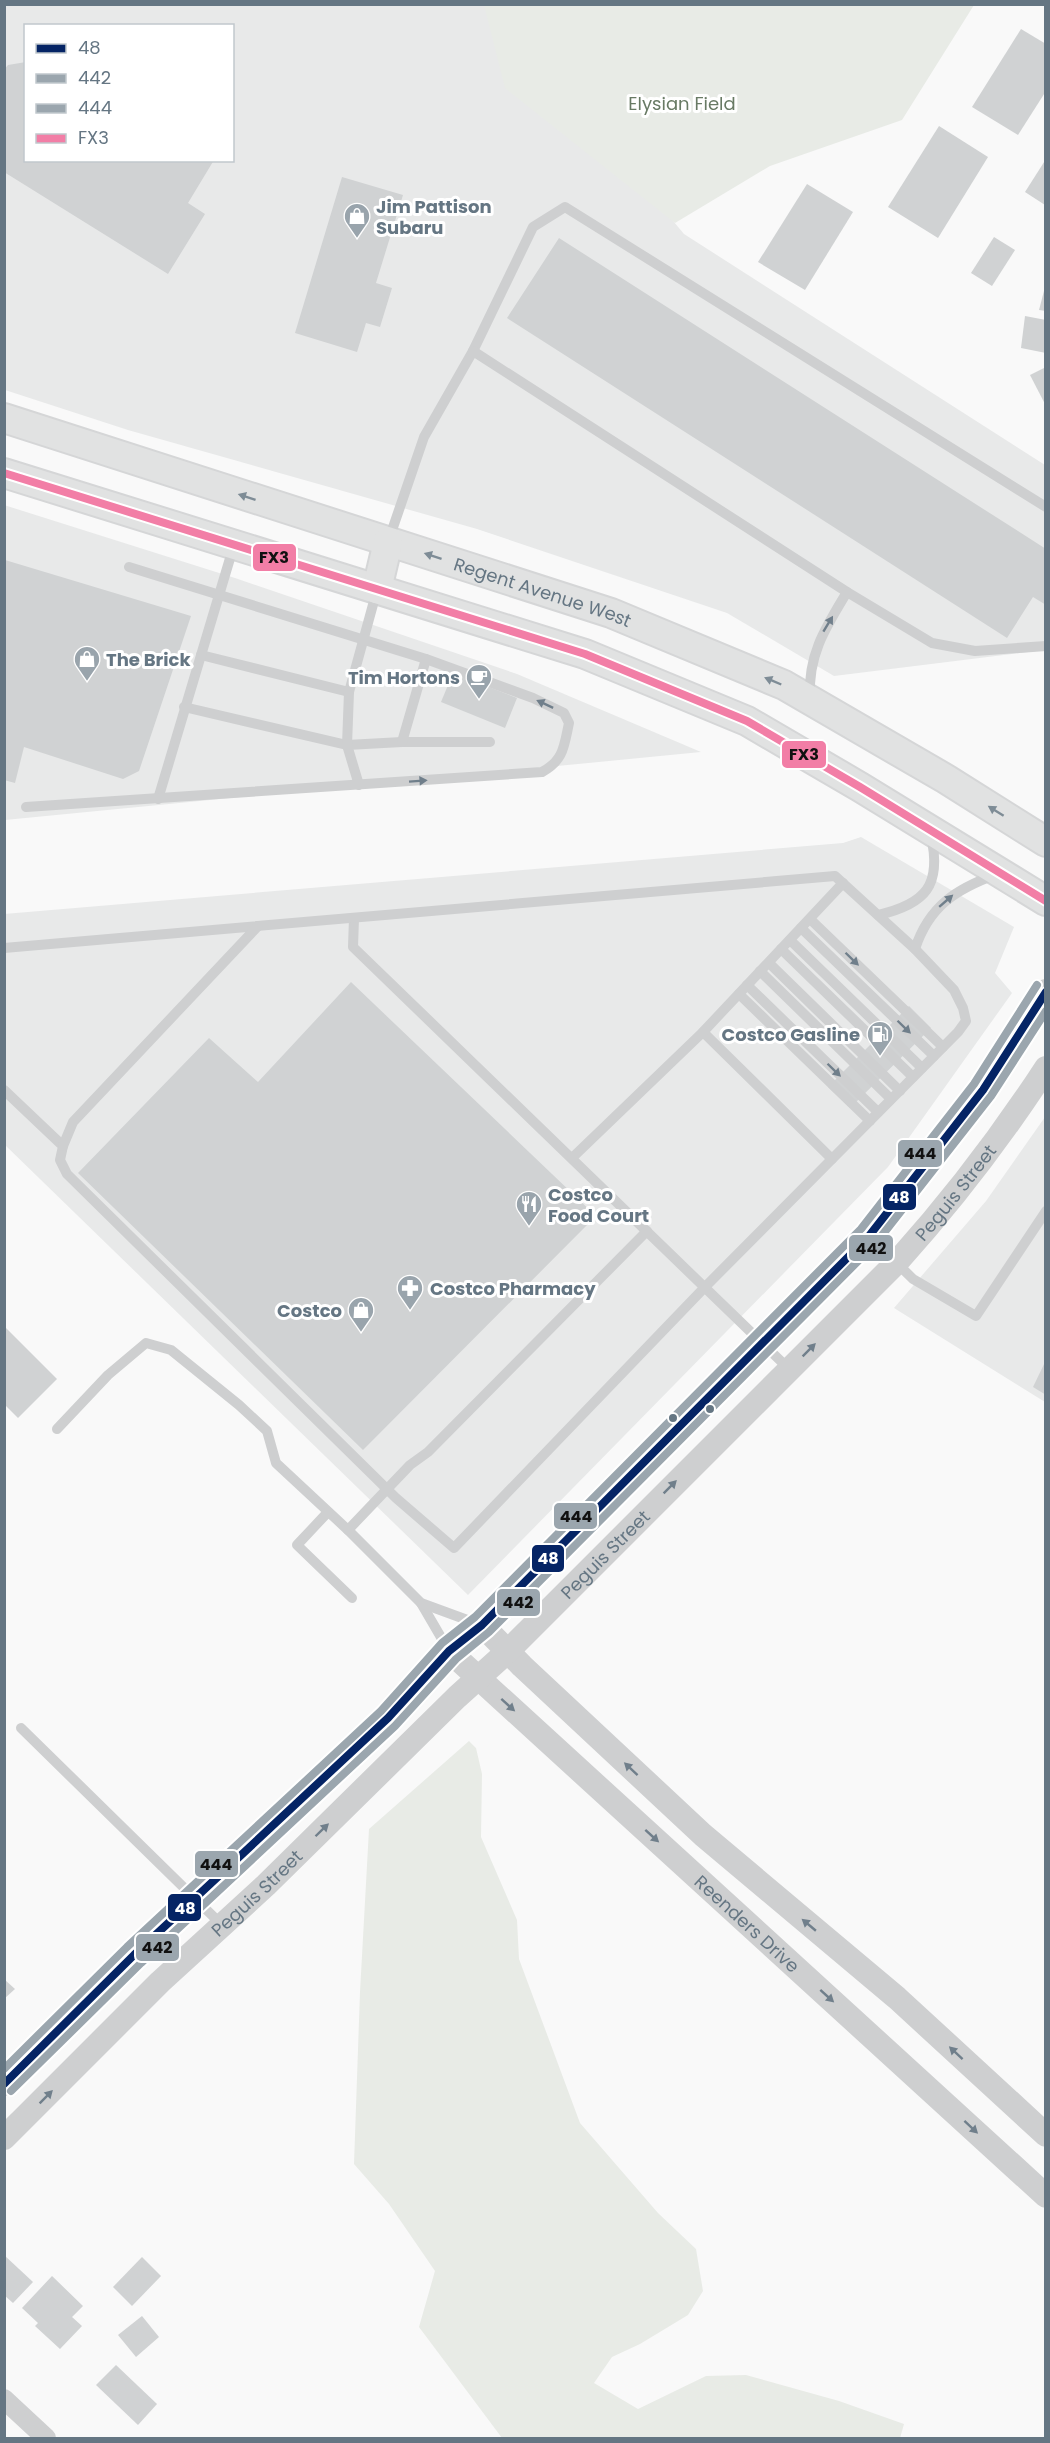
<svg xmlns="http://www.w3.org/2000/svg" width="1050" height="2443" viewBox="0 0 1050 2443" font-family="Poppins,sans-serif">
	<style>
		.built { fill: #e8e9e9; fill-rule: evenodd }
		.green { fill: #e8ebe6 }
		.building { fill: #d0d2d3 }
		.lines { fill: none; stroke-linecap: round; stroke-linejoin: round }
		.secondary-casing { stroke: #d5d6d7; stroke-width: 32 }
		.service { stroke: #cecfd0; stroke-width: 10 }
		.minor { stroke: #cecfd0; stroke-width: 20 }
		.tertiary { stroke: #cecfd0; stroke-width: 24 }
		.secondary { stroke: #e1e2e2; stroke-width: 28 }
		.bus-1-casing { stroke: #fff; stroke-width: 12 }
		.bus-2-casing { stroke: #fff; stroke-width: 12 }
		.bus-3-casing { stroke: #fff; stroke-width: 12 }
		.bus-4-casing { stroke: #fff; stroke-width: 12 }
		.bus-1 { stroke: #052465; stroke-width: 8 }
		.bus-2 { stroke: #9ba6ae; stroke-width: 8 }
		.bus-3 { stroke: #9ba6ae; stroke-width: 8 }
		.bus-4 { stroke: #f27ea6; stroke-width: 8 }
		.oneway { fill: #7e8c96 }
		.oneway2 { fill: #707f8b }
		.bus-dot { fill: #657683; stroke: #fff; stroke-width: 2 }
		.labels { text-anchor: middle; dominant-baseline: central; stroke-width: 6; stroke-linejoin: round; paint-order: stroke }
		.park-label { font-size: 18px; fill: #687a64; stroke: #fff }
		.poi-label { font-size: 18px; font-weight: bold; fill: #657683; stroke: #fff; text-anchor: start }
		.street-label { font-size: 18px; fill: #657683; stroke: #fff }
		.line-badge { stroke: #fff; stroke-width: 2 }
		.badge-label { font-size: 16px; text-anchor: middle; font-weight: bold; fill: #fff }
		.pale-badge-label { font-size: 16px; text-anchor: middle; font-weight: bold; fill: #111 }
	</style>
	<rect width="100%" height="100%" fill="#f9f9f9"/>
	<!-- built -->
	<g class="built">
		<path d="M5,5H492L684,234L1045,465V650L834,676L727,613L477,529L128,430L5,390ZM26,26H232V160H26Z"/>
		<path d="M4,505L235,578L517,674L701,752L5,820Z"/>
		<path d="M861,837L1014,927L995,973L1012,993L888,1167L468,1595L5,1145L4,914L843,843Z"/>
		<path d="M1045,1117V1402L894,1308L986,1201Z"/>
	</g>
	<!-- green -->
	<g class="green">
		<path d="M484,5V4L974,5L902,120L770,166L675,223L505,88Z"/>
		<path d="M469,1741L476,1748L482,1774L481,1837L517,1920L519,1959L580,2123L658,2213L696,2249L703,2291L688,2315L640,2344L612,2357L594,2383L638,2409L706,2376L746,2375L839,2401L904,2424L900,2438H502L419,2327L435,2271L389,2204L354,2164L360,1992L369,1829Z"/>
	</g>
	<!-- building -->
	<g class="building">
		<path d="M1021,29L1046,44V91L1018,135L972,107Z"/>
		<path d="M26,62V160H214L188,203L205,214L168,274L4,172V70L8,65Z"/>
		<path d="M939,126L988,157L938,238L888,207Z"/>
		<path d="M1046,159V204L1045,205L1025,192Z"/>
		<path d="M342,177L403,195L376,283L392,288L380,327L366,323L357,352L295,333Z"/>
		<path d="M807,184L853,212L805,290L758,262Z"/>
		<path d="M994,237L1015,250L992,286L971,273Z"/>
		<path d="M559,238L1046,549V605L1033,597L1007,638L507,318Z"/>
		<path d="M1045,287H1046V311L1039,310Z"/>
		<path d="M1025,316L1046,320V353L1021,348Z"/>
		<path d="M1046,367V406L1030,375Z"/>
		<path d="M5,560L191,616L139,771L123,779L24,747L15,783L4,780Z"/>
		<path d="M453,673L517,698L505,728L441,702Z"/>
		<path d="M351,982L596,1216L363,1450L78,1173L209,1038L258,1082Z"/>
		<path d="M909,1006L931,1028L850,1108L828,1087Z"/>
		<path d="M5,1327L57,1379L18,1418L5,1405Z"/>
		<path d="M1046,1360V1395L1033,1387Z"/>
		<path d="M4,1979L15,1989L4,1999Z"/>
		<path d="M4,2255L33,2282L13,2303L4,2295Z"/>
		<path d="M142,2257L161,2276L132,2306L113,2287Z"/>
		<path d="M52,2276L83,2306L72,2317L82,2326L60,2349L35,2326L38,2323L22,2308Z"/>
		<path d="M142,2316L159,2337L136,2357L118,2335Z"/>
		<path d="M116,2365L157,2404L138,2425L96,2385Z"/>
	</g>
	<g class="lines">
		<!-- secondary casing -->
		<g class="secondary-casing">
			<g id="secondary">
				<path id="s3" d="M4,418L611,613L784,685L946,779L1046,842"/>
				<path d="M4,473L585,654L747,721L860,787L1046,901"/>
				<path d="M377,589L388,542"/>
			</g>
		</g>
		<!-- service -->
		<g class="service">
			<path d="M473,351L533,227L565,207L1046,507"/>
			<path d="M388,542L424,437L473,351L847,592L932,643L975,651L1046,646"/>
			<path d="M201,655L349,692"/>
			<path d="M810,696C808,654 826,627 847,592"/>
			<path d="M184,707L347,745L402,742H490"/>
			<path d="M402,742L426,659"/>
			<path d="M359,785L347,745L349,692L377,590"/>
			<path d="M158,799L234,545"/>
			<path d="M26,807L542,772C564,760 564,746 569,723L564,713L533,698L426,659L129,567"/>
			<path d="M878,915C926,904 942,885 931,836"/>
			<path d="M354,918L353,947L789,1369"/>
			<path d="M810,919L943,1047"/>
			<path d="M801,928L934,1056"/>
			<path d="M790,940L922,1068"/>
			<path d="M4,948L835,876L915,949L954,990L963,1008L966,1021L958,1032L705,1287L454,1548L396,1498L67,1174L60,1160L63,1146L4,1090"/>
			<path d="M781,949L913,1077"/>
			<path d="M915,949C929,906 956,889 997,874"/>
			<path d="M769,963L900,1091"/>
			<path d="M760,971L891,1099"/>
			<path d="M747,985L878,1112"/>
			<path d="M739,994L870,1121"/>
			<path d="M703,1032L832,1159"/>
			<path d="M63,1146L73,1122L258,926"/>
			<path d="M572,1158L703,1032L843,883"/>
			<path d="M869,1236L913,1279L976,1316L1046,1211"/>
			<path d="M57,1429L108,1375L146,1343L171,1350L239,1405L267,1431L276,1463L348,1530"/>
			<path d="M328,1512L297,1545L352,1598"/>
			<path d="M421,1603L449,1651"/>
			<path d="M481,1625L421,1603L348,1530L410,1465L428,1452L647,1231"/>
			<path d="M21,1728L222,1925"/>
		</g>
		<!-- minor -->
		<path class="minor" d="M4,2399L46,2438"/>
		<!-- tertiary -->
		<g class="tertiary">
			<path d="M482,1625L522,1666L703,1835L897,1998L1046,2135"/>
			<path id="s1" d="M449,1651L1046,2196"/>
			<path d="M4,2084L134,1955L388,1718L449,1651L482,1625L869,1236L983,1090L1046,991"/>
			<path id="s2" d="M4,2138L160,1982L266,1885L457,1697L507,1652L897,1262C952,1201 1001,1137 1046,1068"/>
		</g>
		<!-- secondary -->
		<use href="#secondary" class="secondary"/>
		<!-- bus-1 casing -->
		<g class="bus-1-casing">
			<path id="bus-1" d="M4,2084L134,1955L388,1718L449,1651L482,1625L869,1236L983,1090L1046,992"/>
		</g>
		<!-- bus-2 casing -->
		<g class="bus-2-casing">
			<path id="bus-2" d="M11,2091L141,1963L395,1726L456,1659L489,1632L876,1243L991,1096L1046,1011"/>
		</g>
		<!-- bus-3 casing -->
		<g class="bus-3-casing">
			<path id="bus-3" d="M4,2069L127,1947L381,1711L442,1643L475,1617L861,1229L974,1084L1037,985"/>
		</g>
		<!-- bus-4 casing -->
		<g class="bus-4-casing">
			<path id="bus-4" d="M4,473L585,654L747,721L860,787L1046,901"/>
		</g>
		<!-- bus-1 -->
		<use href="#bus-1" class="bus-1"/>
		<!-- bus-2 -->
		<use href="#bus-2" class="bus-2"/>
		<!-- bus-3 -->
		<use href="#bus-3" class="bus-3"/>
		<!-- bus-4 -->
		<use href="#bus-4" class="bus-4"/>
	</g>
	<!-- one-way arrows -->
	<defs><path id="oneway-solid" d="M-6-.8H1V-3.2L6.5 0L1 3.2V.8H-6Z" transform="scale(1.5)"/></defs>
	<g class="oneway">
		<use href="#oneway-solid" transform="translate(247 497) rotate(-162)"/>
		<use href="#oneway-solid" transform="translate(433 556) rotate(-162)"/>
		<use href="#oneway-solid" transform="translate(773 681) rotate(-157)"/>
		<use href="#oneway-solid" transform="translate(996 811) rotate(-148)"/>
	</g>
	<g class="oneway2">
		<use href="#oneway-solid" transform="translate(828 624) rotate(-59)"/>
		<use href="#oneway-solid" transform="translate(545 704) rotate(-155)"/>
		<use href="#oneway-solid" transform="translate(418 781) rotate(-4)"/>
		<use href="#oneway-solid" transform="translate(946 901) rotate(-41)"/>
		<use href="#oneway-solid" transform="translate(852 959) rotate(44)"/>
		<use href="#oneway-solid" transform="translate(904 1027) rotate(44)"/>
		<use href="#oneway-solid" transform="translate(834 1070) rotate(44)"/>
		<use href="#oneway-solid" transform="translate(809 1350) rotate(-45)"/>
		<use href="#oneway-solid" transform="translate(670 1487) rotate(-45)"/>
		<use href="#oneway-solid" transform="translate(508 1705) rotate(42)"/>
		<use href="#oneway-solid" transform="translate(631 1769) rotate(-137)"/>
		<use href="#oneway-solid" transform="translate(322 1830) rotate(-44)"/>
		<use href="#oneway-solid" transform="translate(652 1836) rotate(42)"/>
		<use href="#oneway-solid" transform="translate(809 1925) rotate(-140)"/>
		<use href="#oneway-solid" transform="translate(827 1996) rotate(42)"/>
		<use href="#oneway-solid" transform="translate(956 2053) rotate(-137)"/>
		<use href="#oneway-solid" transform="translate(46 2097) rotate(-45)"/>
		<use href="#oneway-solid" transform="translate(971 2127) rotate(43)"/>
	</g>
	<!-- icons -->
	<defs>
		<g id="shop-pin" transform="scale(1.35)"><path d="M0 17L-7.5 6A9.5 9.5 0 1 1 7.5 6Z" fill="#99a4ac" stroke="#fff"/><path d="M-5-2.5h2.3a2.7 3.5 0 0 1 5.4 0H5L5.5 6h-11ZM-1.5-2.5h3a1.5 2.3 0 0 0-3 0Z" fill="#fff"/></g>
		<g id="cafe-pin" transform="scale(1.35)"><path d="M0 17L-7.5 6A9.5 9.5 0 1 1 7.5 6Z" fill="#99a4ac" stroke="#fff"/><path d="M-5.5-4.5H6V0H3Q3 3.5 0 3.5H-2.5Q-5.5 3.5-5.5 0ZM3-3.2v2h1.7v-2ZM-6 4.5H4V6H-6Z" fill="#fff"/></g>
		<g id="fuel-pin" transform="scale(1.35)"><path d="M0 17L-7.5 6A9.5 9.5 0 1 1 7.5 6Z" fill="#99a4ac" stroke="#fff"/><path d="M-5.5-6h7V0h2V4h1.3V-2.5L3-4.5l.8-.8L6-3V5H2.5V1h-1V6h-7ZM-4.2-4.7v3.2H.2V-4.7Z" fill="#fff"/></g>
		<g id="restaurant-pin" transform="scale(1.35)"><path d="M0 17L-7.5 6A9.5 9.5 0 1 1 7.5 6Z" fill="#99a4ac" stroke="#fff"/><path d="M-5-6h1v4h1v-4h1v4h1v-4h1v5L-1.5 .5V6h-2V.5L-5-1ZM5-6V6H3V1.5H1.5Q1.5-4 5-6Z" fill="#fff"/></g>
		<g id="pharmacy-pin" transform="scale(1.35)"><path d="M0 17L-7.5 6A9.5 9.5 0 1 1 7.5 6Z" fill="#99a4ac" stroke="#fff"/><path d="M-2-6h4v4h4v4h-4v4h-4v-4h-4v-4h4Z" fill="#fff"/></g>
	</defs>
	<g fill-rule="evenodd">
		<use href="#shop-pin" x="357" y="216"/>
		<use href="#shop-pin" x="87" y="659"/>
		<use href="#cafe-pin" x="479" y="677"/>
		<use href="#fuel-pin" x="880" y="1034"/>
		<use href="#restaurant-pin" x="529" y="1204"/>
		<use href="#pharmacy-pin" x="410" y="1288"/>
		<use href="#shop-pin" x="361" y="1310"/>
	</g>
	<!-- markers -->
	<g class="bus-dot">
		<circle cx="710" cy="1409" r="5"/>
		<circle cx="673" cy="1418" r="5"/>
	</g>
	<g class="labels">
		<!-- park labels -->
		<g class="park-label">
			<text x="682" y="103">Elysian Field</text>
		</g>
		<!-- poi labels -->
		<g class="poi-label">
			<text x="376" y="206">Jim Pattison<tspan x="376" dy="21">Subaru</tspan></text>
			<text x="106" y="659">The Brick</text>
			<text x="460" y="677" text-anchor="end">Tim Hortons</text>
			<text x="860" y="1034" text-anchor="end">Costco Gasline</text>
			<text x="548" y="1194">Costco<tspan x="548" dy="21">Food Court</tspan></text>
			<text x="430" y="1288">Costco Pharmacy</text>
			<text x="342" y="1310" text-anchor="end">Costco</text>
		</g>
		<!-- street labels -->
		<g class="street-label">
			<text stroke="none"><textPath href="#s3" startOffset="566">Regent Avenue West</textPath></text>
			<text stroke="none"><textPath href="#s2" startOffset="1342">Peguis Street</textPath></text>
			<text stroke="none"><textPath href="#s2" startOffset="838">Peguis Street</textPath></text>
			<text stroke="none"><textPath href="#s2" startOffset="352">Peguis Street</textPath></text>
			<text stroke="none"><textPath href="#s1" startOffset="404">Reenders Drive</textPath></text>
		</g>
	</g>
	<g class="line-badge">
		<rect x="252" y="543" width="45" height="29" rx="6" fill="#f27ea6"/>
		<rect x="781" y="740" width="46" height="29" rx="6" fill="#f27ea6"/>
		<rect x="897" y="1139" width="46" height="29" rx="6" fill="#9ba6ae"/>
		<rect x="882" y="1183" width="35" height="28" rx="6" fill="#052465"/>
		<rect x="848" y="1234" width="46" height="28" rx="6" fill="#9ba6ae"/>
		<rect x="553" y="1502" width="45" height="28" rx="6" fill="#9ba6ae"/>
		<rect x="531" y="1544" width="34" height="29" rx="6" fill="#052465"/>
		<rect x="496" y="1588" width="45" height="29" rx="6" fill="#9ba6ae"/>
		<rect x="194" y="1850" width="45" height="28" rx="6" fill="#9ba6ae"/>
		<rect x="167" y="1893" width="35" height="29" rx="6" fill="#052465"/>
		<rect x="135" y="1933" width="45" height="29" rx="6" fill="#9ba6ae"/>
	</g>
	<g class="badge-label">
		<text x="899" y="1203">48</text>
		<text x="548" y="1564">48</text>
		<text x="185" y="1914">48</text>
	</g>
	<g class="pale-badge-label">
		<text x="274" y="563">FX3</text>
		<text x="804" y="760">FX3</text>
		<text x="920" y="1159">444</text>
		<text x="871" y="1254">442</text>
		<text x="576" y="1522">444</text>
		<text x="518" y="1608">442</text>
		<text x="216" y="1870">444</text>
		<text x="157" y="1953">442</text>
	</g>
	<!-- border -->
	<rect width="1050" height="2443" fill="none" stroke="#657683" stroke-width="12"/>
	<!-- legend -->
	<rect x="24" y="24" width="210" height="138" fill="#ffffff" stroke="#c1c8cd" stroke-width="1.5"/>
	<rect x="36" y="44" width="30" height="9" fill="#052465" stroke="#c1c8cd" stroke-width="1.5"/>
	<text x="78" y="54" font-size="18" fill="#657683">48</text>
	<rect x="36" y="74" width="30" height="9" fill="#9ba6ae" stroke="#c1c8cd" stroke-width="1.5"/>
	<text x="78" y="84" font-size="18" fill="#657683">442</text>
	<rect x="36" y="104" width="30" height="9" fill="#9ba6ae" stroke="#c1c8cd" stroke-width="1.5"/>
	<text x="78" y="114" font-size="18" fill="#657683">444</text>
	<rect x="36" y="134" width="30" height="9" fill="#f27ea6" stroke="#c1c8cd" stroke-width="1.5"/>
	<text x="78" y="144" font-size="18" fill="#657683">FX3</text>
</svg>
